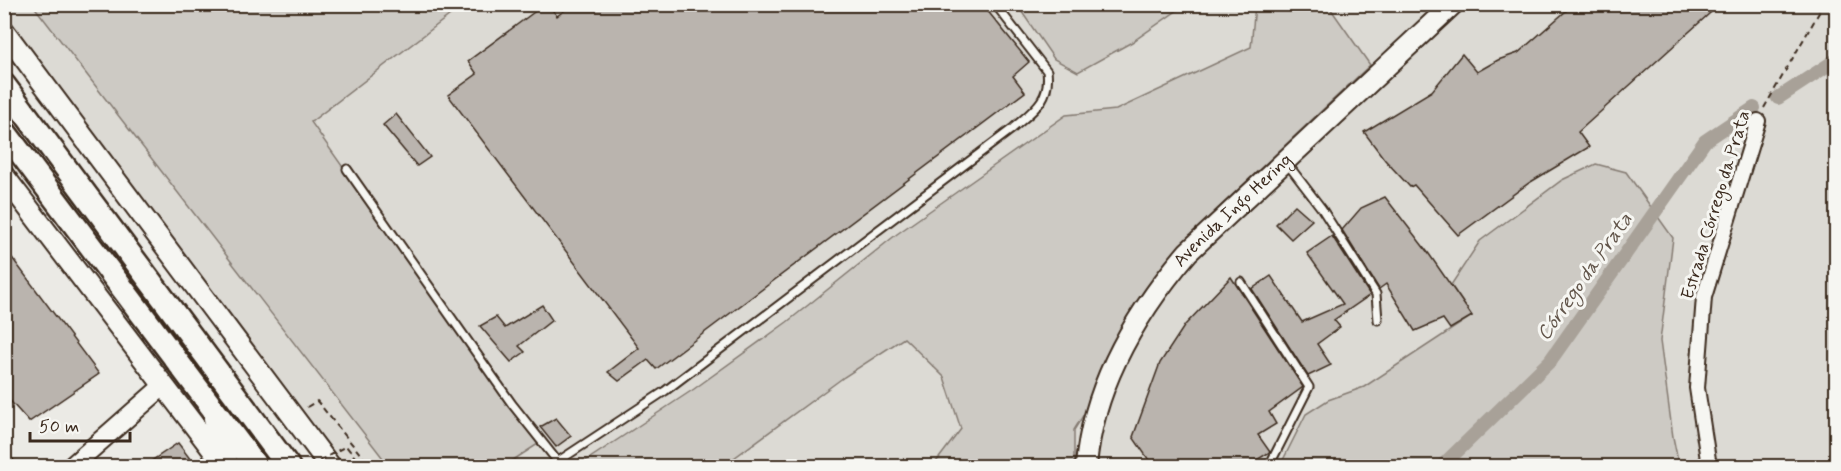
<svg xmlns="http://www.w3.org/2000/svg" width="1841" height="471" viewBox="0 0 1841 471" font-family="Mynerve,sans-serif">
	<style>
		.built { fill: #dcdad4 }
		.green { fill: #cdcac4; stroke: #847a71; stroke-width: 1.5 }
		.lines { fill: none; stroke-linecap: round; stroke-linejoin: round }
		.canal { stroke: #a8a198; stroke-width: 14 }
		.building { fill: #bab4ae; stroke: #3b2a1e; stroke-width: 1.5 }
		.service-casing { stroke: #3b2a1e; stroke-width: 11 }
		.minor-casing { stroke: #3b2a1e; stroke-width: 18 }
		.tertiary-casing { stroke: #3b2a1e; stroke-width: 22 }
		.secondary-casing { stroke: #3b2a1e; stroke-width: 24 }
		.trunk-casing { stroke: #3b2a1e; stroke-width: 27 }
		.path { stroke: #3b2a1e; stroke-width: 2; stroke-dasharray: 6 4.5; stroke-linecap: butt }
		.service { stroke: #f6f6f2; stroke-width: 7 }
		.minor { stroke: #f6f6f2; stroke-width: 14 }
		.tertiary { stroke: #f6f6f2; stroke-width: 18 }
		.secondary { stroke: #f6f6f2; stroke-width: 20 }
		.trunk { stroke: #f6f6f2; stroke-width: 22 }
		.path-bridge { stroke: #3b2a1e; stroke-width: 2; stroke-dasharray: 6 4.5; stroke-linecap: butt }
		.labels { text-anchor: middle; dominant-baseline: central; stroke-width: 6; stroke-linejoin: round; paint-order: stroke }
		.street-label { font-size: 18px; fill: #3b2a1e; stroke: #f6f6f2 }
		.water-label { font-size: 20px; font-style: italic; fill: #615449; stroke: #f6f6f2 }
	</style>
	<rect width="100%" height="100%" fill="#ebeae5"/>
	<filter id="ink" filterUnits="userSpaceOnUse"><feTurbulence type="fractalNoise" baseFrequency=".0167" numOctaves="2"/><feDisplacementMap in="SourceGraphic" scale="12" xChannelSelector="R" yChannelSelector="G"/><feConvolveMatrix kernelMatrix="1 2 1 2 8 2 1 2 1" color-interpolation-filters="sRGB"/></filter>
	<g filter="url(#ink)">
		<!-- built -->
		<path class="built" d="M5,4L1836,5V466H328L5,39Z"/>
		<!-- green -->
		<g class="green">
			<path d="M33,5H463L311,122L538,444L504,466H389Z"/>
			<path d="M1017,5H1185L1132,42L1078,72L1054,59Z"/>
			<path d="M1255,5H1328L1370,65L1207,219L1074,430V466H933L961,429L944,377L904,338L844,377L723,466H578L694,389L787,322L897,234L1066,115L1116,110L1251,47Z"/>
			<path d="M1596,164L1626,172L1673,238L1660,341L1673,437L1679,466H1280L1306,414L1328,400L1364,387L1472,316L1451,285L1480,241L1562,180Z"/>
		</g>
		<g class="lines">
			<!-- canal -->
			<g class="canal">
				<path d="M1778,98L1836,60"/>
				<path d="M1442,466L1550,361L1705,141L1754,108"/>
			</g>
		</g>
		<!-- building -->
		<g class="building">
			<path d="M545,4H548L557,16L573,4H982L1029,62L1013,76L1025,92L656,369L648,360L619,381L608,372L639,348L448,95L477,74L468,61Z"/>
			<path d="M1574,4H1720L1578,132L1589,147L1529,183L1458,235L1414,185L1410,187L1385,160L1364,132L1432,91L1462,54L1477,72L1498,60L1518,53Z"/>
			<path d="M396,114L430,157L417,166L383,125Z"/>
			<path d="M1385,197L1429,254L1472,316L1450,329L1443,319L1415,331L1386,284L1379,289L1342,230L1361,208Z"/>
			<path d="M1295,205L1312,220L1291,239L1276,224Z"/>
			<path d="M1332,236L1370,295L1334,320L1340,327L1317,344L1331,365L1308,376L1252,289L1271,276L1302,322L1343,304L1307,253Z"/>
			<path d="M4,247L99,374L29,422L4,394Z"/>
			<path d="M1231,277L1303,387L1269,412L1276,424L1258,435L1270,452L1255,461L1258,466H1153L1133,437L1160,363L1185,325Z"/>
			<path d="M542,305L552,320L519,346L525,352L511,362L480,326L496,317L505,328Z"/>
			<path d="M556,418L571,436L556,447L540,427Z"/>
			<path d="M178,443L191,460L182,466H144Z"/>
		</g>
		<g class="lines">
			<!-- service casing -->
			<g class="service-casing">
				<g id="service">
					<path d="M1286,162L1322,209L1376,294L1378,320"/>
					<path d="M347,169L512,404L558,462"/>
					<path d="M1241,282L1309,387L1269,466"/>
					<path d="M551,466L665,391L1012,129C1032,111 1051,101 1047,71L995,4"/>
				</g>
			</g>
			<!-- minor casing -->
			<g class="minor-casing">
				<g id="minor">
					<path d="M4,463L8,466"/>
					<path d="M1709,466L1697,388L1704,297L1758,121"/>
				</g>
			</g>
			<!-- tertiary casing -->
			<g class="tertiary-casing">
				<path id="tertiary" d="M72,466L163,386"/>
			</g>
			<!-- secondary casing -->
			<g class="secondary-casing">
				<g id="secondary">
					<path d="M4,31L330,466"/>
					<path d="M4,176L225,466"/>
					<path id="s1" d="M1086,466C1093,385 1136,313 1188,252L1453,4"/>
				</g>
			</g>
			<!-- trunk casing -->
			<g class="trunk-casing">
				<g id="trunk">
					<path d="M4,85L288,466"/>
					<path d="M4,131L256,466"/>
					<path d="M215,418L227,466"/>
				</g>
			</g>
			<!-- path -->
			<g class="path">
				<path d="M1764,108L1824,4"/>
				<path d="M307,407L317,401L370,466"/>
			</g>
			<!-- service -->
			<use href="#service" class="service"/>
			<!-- minor -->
			<use href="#minor" class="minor"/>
			<!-- tertiary -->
			<use href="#tertiary" class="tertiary"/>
			<!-- secondary -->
			<use href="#secondary" class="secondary"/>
			<!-- trunk -->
			<use href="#trunk" class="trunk"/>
			<!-- path-bridge -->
			<path class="path-bridge" d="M310,466L346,446L362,466"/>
		</g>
	</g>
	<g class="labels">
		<!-- street labels -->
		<g class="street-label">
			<text transform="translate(1716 205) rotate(-73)">Estrada Córrego da Prata</text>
			<text stroke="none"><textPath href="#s1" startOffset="302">Avenida Ingo Hering</textPath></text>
		</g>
		<!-- water labels -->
		<g class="water-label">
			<text transform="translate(1585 277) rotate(-55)">Córrego da Prata</text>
		</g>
	</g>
	<!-- margin -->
	<rect width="1841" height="471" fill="none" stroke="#f6f6f2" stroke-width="24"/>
	<rect x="12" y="12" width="1817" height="447" fill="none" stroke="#3b2a1e" stroke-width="2" filter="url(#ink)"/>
	<!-- scale -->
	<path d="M30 432v9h100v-9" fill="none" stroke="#3b2a1e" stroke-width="3"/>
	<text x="39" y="432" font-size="18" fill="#3b2a1e" stroke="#f6f6f2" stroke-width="4.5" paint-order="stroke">50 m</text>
</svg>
